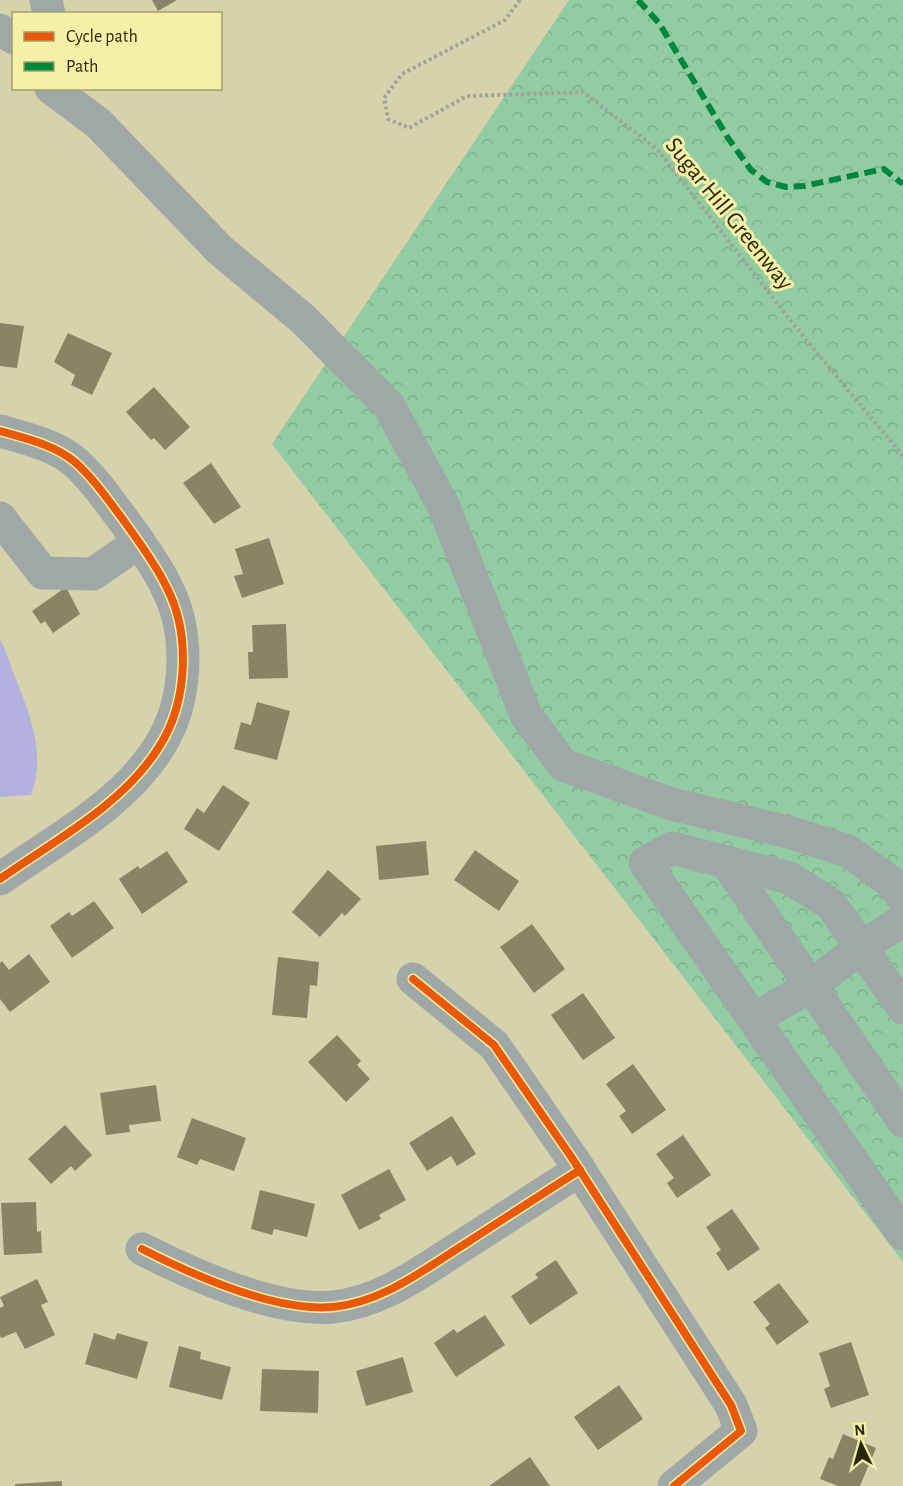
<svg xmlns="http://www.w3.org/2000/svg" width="903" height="1486" viewBox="0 0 903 1486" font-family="'Alegreya Sans',sans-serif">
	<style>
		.forest { fill: url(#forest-crowns) }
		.water { fill: #b4b1df }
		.building { fill: #888565 }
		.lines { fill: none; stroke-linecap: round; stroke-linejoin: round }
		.path { stroke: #9fa399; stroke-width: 4; stroke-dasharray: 3 3; stroke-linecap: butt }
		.minor { stroke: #9fa8a6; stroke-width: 33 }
		.quiet { stroke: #00873e; stroke-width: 6; stroke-dasharray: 12 6; stroke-linecap: butt }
		.cycleway-casing { stroke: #f5f0a7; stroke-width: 11 }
		.cycleway { stroke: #e8590c; stroke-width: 8 }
		.labels { text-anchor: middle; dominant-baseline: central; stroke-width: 6; stroke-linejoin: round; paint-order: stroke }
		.street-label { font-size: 24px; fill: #292709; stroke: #f5f0a7 }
	</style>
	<defs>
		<pattern id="forest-crowns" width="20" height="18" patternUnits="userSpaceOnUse" patternTransform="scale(1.5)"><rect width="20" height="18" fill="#92cca3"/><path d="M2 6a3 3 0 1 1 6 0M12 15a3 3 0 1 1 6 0" fill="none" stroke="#7eaf8b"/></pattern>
	</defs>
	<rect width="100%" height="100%" fill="#d6d3ac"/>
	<!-- forest -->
	<path class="forest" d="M569,0H903V1262L272,444Z"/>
	<!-- water -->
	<path class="water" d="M0,639C6,650 9,662 14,674C29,713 47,753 31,795L0,797Z"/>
	<!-- building -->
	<g class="building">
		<path d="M152,0H177L158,11Z"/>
		<path d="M0,323L24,326L17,368L0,366Z"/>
		<path d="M68,333L112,353L92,395L71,385L75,375L54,362Z"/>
		<path d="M154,387L190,427L165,450L154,438L151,440L126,412Z"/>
		<path d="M211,463L241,507L214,524L183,483Z"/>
		<path d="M269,538L284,584L242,598L234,576L243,574L235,549Z"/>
		<path d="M66,587L80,614L53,633L45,621L41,624L32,611Z"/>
		<path d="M286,624L288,678L249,679L248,652H253L252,625Z"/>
		<path d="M257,702L290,711L277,760L234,749L241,722L251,725Z"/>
		<path d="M223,785L250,803L219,851L184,829L197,808L204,813Z"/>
		<path d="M426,841L429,875L379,880L376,846Z"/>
		<path d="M475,850L519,881L499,911L454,880Z"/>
		<path d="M167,851L188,882L142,914L119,879L138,866L140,869Z"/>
		<path d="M328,870L361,899L345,916L342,913L320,937L292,912Z"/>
		<path d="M94,901L114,928L72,958L50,926L69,912L72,916Z"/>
		<path d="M532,924L565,969L534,993L500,947Z"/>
		<path d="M29,954L50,982L10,1012L0,999V963L2,961L9,970Z"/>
		<path d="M278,957L319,962L317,986L310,985L307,1018L272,1015Z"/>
		<path d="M583,993L615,1038L583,1060L551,1015Z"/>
		<path d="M337,1035L361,1061L357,1065L370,1079L346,1102L308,1062Z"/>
		<path d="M633,1064L666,1110L632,1134L619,1116L626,1111L606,1084Z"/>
		<path d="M156,1085L161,1121L129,1125L130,1132L106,1135L100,1093Z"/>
		<path d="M452,1116L476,1154L457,1166L451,1156L427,1171L409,1143Z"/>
		<path d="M192,1118L246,1138L234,1171L200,1159L197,1165L177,1157Z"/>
		<path d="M65,1125L92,1155L75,1171L71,1166L51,1184L28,1159Z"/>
		<path d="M683,1135L711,1175L677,1198L667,1183L674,1178L656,1154Z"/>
		<path d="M389,1169L406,1200L379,1215L381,1219L359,1230L341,1195Z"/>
		<path d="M260,1190L315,1204L307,1237L274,1229L272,1235L251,1229Z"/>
		<path d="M36,1202L37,1232L41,1231L42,1253L4,1255L1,1203Z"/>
		<path d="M732,1209L760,1249L728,1271L716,1253L721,1250L706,1227Z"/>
		<path d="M556,1260L578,1293L530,1325L511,1296L538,1278L535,1274Z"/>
		<path d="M37,1279L48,1302L41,1305L55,1335L25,1349L16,1332L1,1338L0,1336V1308L4,1306L0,1297Z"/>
		<path d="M779,1283L809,1322L777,1345L765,1328L770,1324L753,1302Z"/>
		<path d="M485,1315L505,1345L456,1377L434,1343L454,1329L457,1333Z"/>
		<path d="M94,1333L115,1340L117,1333L148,1342L137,1379L85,1364Z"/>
		<path d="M851,1342L869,1395L831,1408L824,1389L830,1386L819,1353Z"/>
		<path d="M179,1346L201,1352L200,1359L231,1367L222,1400L169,1387Z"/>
		<path d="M403,1357L413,1392L366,1406L356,1371Z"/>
		<path d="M262,1369L319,1371L318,1413L260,1411Z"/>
		<path d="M619,1385L643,1419L598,1450L574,1417Z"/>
		<path d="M843,1434L876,1448L860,1486H838L820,1479L829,1457L833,1459Z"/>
		<path d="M530,1457L550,1486H489Z"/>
		<path d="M62,1481V1486H15V1484Z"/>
	</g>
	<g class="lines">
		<!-- path -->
		<path class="path" d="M520,0L505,20L402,74L384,98L388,119L409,128L467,96L583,92L657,149L794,325L903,456"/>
		<!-- minor -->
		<g class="minor">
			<path d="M46,0L49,14"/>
			<path d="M0,30L14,38"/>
			<path d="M51,88L98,123L220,250L303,319L389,406L444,507L526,715L563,765L672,804L792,833L848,851L892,883L903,898"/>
			<path d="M0,431C25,438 55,445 75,462C94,479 109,501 124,521C139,542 155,563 166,586C191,633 188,702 159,747C123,805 55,840 0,879"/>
			<path d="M0,518L43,573L93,574L139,542"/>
			<path d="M726,862L903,1121"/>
			<path d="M413,979L494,1045L572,1158L731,1405L741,1431L674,1486"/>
			<path d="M903,1008L831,904L789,878L672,848L645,863L903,1234"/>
			<path d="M754,1019L811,986L860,948L903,920"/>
			<path d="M142,1249C193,1275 275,1312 333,1307C384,1302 426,1268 468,1242C505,1218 542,1194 580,1170"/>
		</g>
		<!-- quiet -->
		<path class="quiet" d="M638,0L659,23L728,138L751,170L767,182L786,187L804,186L884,169L903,184"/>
		<!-- cycleway casing -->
		<g class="cycleway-casing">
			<g id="cycleway">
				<path d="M0,431C25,438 55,445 75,462C94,479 109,501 124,521C139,542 155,563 166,586C191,633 188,702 159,747C123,805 55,840 0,879"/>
				<path d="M413,979L494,1045L572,1158L731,1405L741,1431L674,1486"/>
				<path d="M142,1249C193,1275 275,1312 333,1307C384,1302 426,1268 468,1242C505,1218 542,1194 580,1170"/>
			</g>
		</g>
		<!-- cycleway -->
		<use href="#cycleway" class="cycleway"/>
	</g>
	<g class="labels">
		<!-- street labels -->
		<g class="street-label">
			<text transform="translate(729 214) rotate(51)">Sugar Hill Greenway</text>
		</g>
	</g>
	<!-- legend -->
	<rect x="12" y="12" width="210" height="78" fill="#f5f0a7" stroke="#a3a068" stroke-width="1.5"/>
	<rect x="24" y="32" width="30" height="9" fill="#e8590c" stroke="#a3a068" stroke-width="1.5"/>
	<text x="66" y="42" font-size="18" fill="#292709">Cycle path</text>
	<rect x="24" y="62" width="30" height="9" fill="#00873e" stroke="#a3a068" stroke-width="1.5"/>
	<text x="66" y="72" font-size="18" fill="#292709">Path</text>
	<!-- north arrow -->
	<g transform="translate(861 1444) rotate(355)" stroke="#f5f0a7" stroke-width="4.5" paint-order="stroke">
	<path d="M0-4.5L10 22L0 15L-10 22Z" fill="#292709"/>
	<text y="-9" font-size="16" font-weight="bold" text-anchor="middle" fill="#292709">N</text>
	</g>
</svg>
